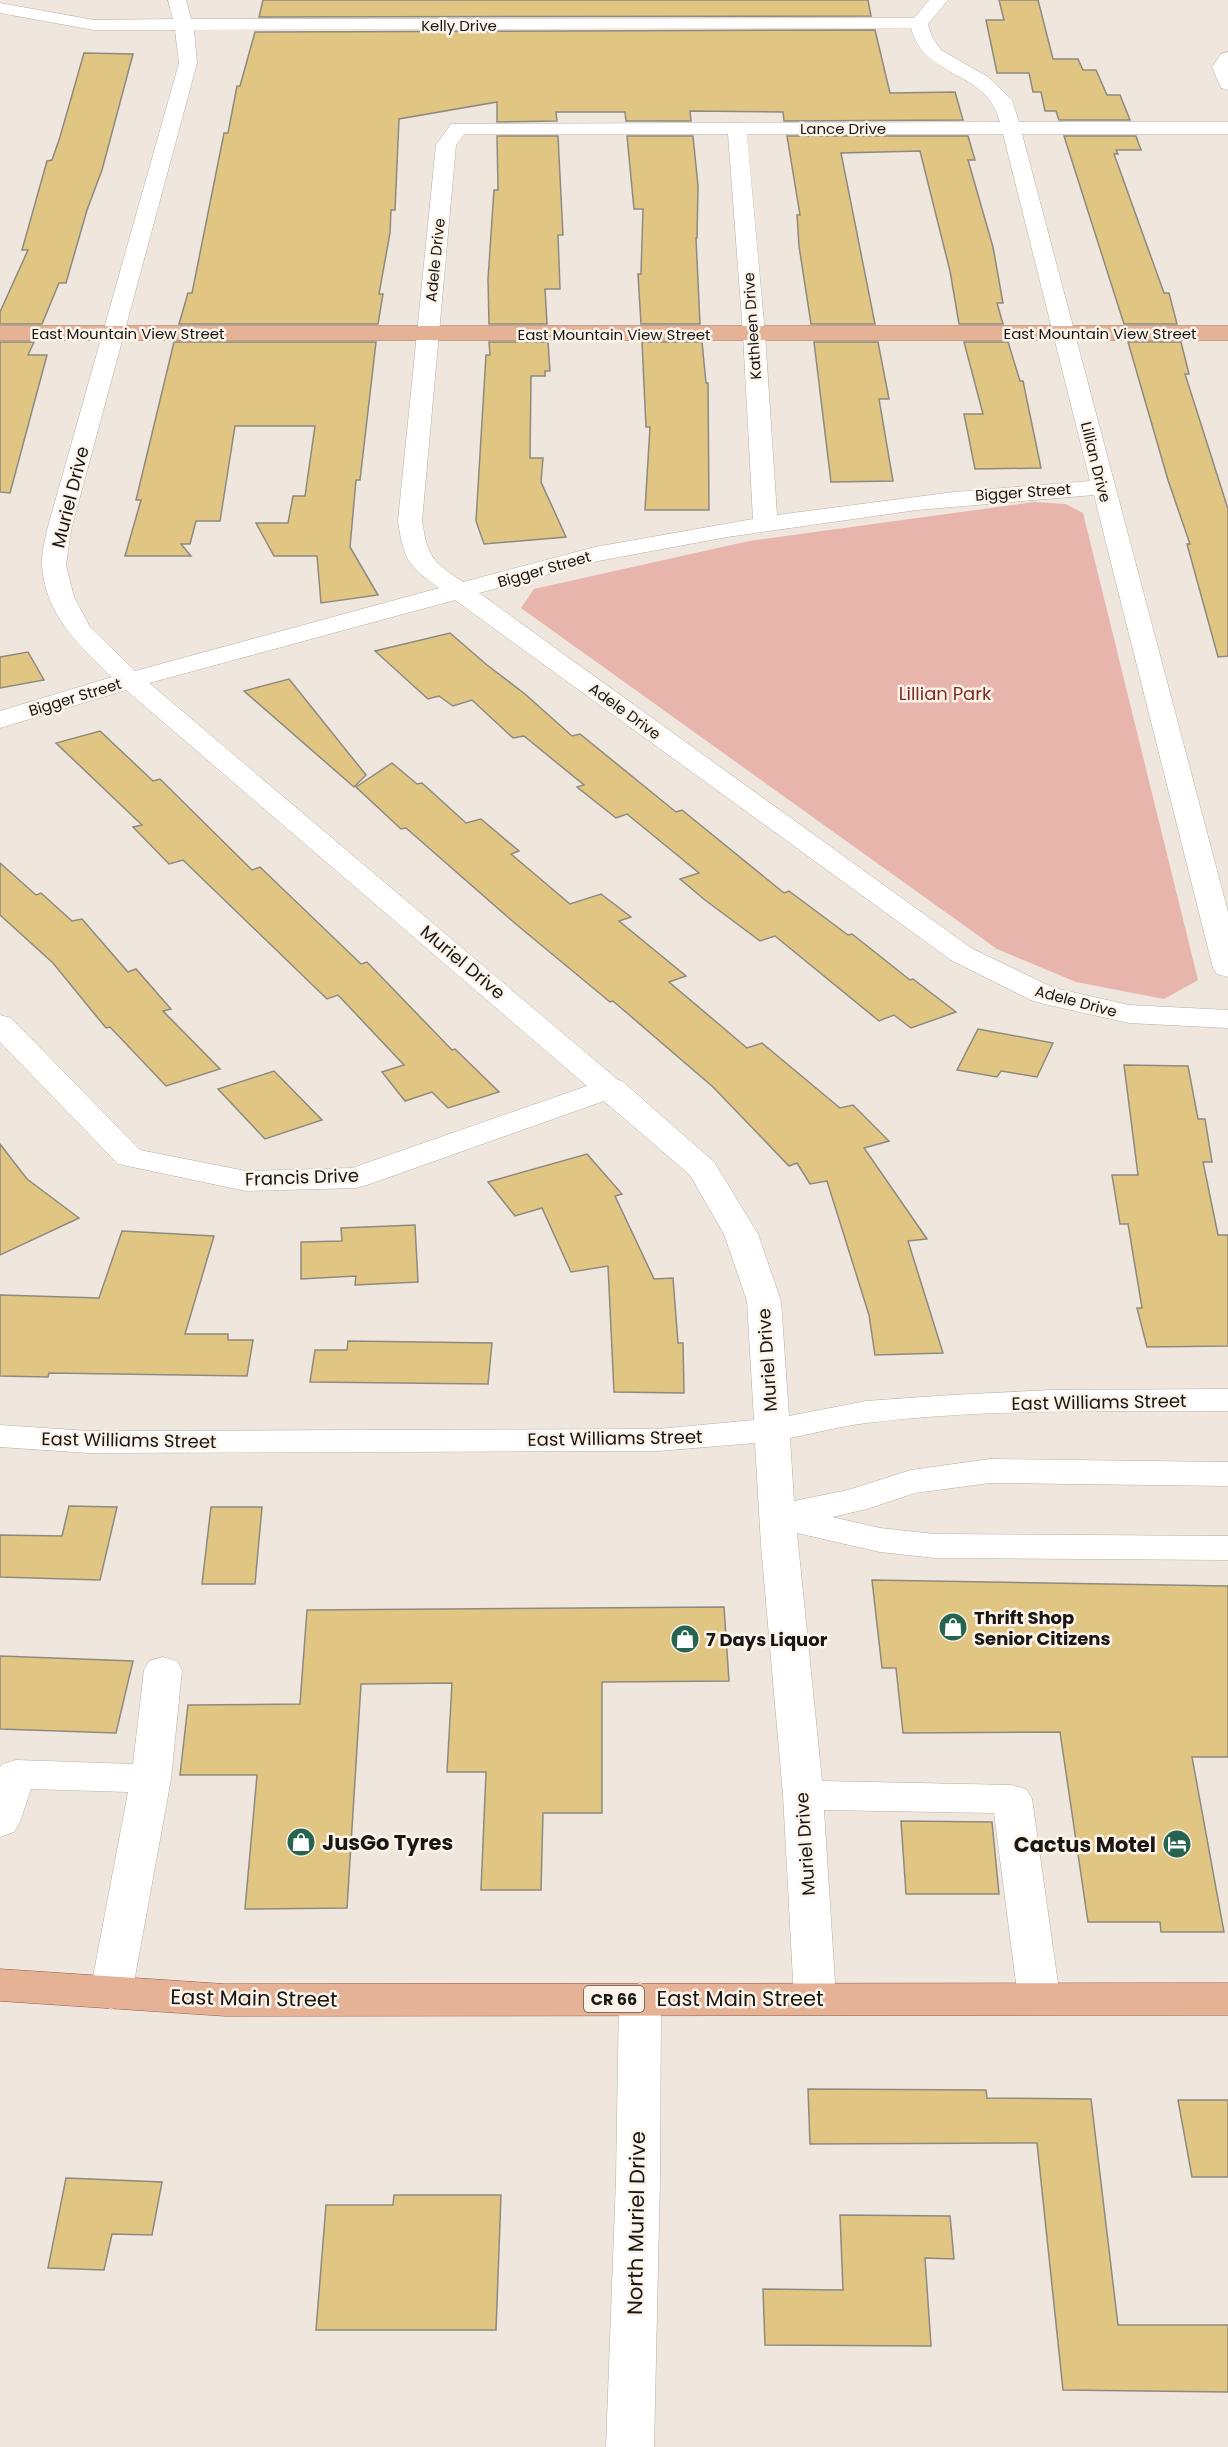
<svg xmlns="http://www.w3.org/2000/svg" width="1228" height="2447" viewBox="0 0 1228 2447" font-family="Poppins,sans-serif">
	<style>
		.green { fill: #e8b5ad }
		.building { fill: #e1c683; stroke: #8e8a80; stroke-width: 1.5 }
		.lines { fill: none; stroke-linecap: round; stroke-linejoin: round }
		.minor-casing { stroke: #b8afa6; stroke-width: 1 }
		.major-casing { stroke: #935a3b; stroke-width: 1 }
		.minor { fill: #fff; fill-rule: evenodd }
		.major { fill: #e6b296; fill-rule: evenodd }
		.labels { text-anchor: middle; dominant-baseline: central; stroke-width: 5; stroke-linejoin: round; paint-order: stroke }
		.far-street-label { font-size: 15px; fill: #191613; stroke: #fcf3ea }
		.shield { fill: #fcf3ea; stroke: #5d5854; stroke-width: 1.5 }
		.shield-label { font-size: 16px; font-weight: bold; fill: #191613 }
		.street-label { font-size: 18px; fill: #191613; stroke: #fcf3ea }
		.park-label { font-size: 18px; fill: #7f2921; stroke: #fcf3ea }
		.poi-label { font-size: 18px; font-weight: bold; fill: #191613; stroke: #fcf3ea; text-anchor: start }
		.near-poi-label { font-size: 21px; font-weight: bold; fill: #191613; stroke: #fcf3ea; text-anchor: start }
		.near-street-label { font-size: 21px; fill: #191613; stroke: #fcf3ea }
	</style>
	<rect width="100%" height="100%" fill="#efe6dd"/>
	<!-- green -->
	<path class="green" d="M1034,502L1066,504L1083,513L1198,980L1164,999L1076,982L997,949L521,608L534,589L749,541Z"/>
	<!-- building -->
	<g class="building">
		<path d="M263,0H868L871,16L259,17Z"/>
		<path d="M999,0H1038L1053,59H1078L1083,70H1096L1107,95H1120L1130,120H1059L1056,111H1045L1041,92H1033L1029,73H997L986,20H1004Z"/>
		<path d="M875,30L890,93L955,92L963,120L784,121L783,112L690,111L691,121H626L625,112H556L557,121L497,122V102L399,119L395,210H391L390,233L379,294H383L378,324H179L188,293H192L224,133H228L237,86H240L255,32Z"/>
		<path d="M84,53L133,54L102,170L87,210L66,283H59L42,324H0V312L28,250H22L47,161L52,160L60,137Z"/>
		<path d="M497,136H558L563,235H558L560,289H545L547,324H489L488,279L494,190H498Z"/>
		<path d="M627,136H693L698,186L697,238H696L700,324H641L638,274H641L643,209H634Z"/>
		<path d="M787,136H968L975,160H968L993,247L1003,303H997L1003,324H959L950,271L920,151L841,153L875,324H811L799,246L797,215H800Z"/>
		<path d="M1064,136H1136L1141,150H1116L1118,154H1114L1164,293H1169L1177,324H1124Z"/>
		<path d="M0,342H34L28,355H47L10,493L0,492Z"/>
		<path d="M174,342H376L360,480H356L350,547L378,595L321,603L317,556H274L256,523H288L293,496H305L315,426H235L220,521H196L190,544H181L191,556H125L141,500H136Z"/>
		<path d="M489,342H548L550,371H545V376H531L530,458H543L541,482L566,537L484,544L476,521L486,355H490Z"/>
		<path d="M642,342H702L706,383H708L709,510H645L650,427H646Z"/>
		<path d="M814,342H878L889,399H879L893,481L831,482Z"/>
		<path d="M964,342H1008L1020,381H1023L1041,468L975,469L964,414H983Z"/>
		<path d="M1128,342H1181L1189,374H1185L1228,509V656L1218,657L1187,544H1190L1168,480Z"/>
		<path d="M450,633L487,665L525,694L572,736L580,734L676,812L682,810L784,893L789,891L848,935L852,934L910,980L913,979L956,1012L911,1028L894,1015L879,1021L775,936L760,941L705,900L680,879L699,873L627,814L616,818L577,787L584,785L524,736L513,738L472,700L453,706L439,696L428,699L375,651Z"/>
		<path d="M28,652L44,680L0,688V657Z"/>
		<path d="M289,679L366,775L354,787L244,691Z"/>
		<path d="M100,731L153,781L160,779L252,870L260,867L361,964L367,962L452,1050L455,1049L499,1092L448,1108L432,1092L405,1101L382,1072L404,1065L338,995L327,999L183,860L169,864L133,827L142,825L56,743Z"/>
		<path d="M392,763L417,784L422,783L466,823L481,819L519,851L511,854L570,904L601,894L631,917L619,921L686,976L669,982L747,1048L762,1043L840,1108L853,1105L889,1141L864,1148L927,1239L908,1241L943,1353L875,1355L869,1315L827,1181L810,1184L797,1163L789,1166L713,1087L613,1001L610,1002L517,925L406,828L401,829L356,787Z"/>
		<path d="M0,863L36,895L41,893L72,921L82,919L128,972L136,969L171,1009L163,1011L220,1069L166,1086L110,1027L106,1028L53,963L0,915Z"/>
		<path d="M978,1029L1053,1043L1037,1077L1001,1071L997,1077L957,1070Z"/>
		<path d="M1124,1065L1188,1066L1198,1119H1205L1212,1162H1203L1218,1235H1228V1346L1147,1347L1137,1308H1142L1128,1224H1120L1112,1175H1138Z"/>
		<path d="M274,1071L322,1120L265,1139L218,1089Z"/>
		<path d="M0,1144L27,1179L79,1218L0,1255Z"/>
		<path d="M587,1154L622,1194L615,1196L654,1279L673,1278L678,1343H683L684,1393L614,1392L608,1266L571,1272L542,1208L515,1216L488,1182Z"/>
		<path d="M415,1225L418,1282L355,1285L356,1276L301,1279V1242L342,1241L341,1228Z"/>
		<path d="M122,1231L214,1236L185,1334H228V1340H253L247,1376L49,1373L48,1377L0,1376V1295L99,1298Z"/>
		<path d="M348,1341L492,1343L488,1384L310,1382L315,1350H347Z"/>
		<path d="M69,1506L117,1507L100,1580L0,1577V1535L62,1536Z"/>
		<path d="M211,1507H262L255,1584H202Z"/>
		<path d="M872,1580L1228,1586V1757H1192L1224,1932H1161L1160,1922H1088L1060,1732L903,1733L896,1668H882Z"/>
		<path d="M724,1607L729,1681L602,1682V1813H543L541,1890H481L486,1772H447L452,1683L361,1684L347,1908L245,1909L257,1775H180L188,1705L300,1704L307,1610Z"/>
		<path d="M0,1656L133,1661L116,1733L0,1729Z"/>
		<path d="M901,1821L992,1822L999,1894H906Z"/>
		<path d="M808,2089L986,2090L987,2098L1091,2099L1118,2325H1228V2392L1063,2390L1037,2143L810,2144Z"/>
		<path d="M1178,2100H1228V2177H1192Z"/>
		<path d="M66,2178L162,2182L152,2235L112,2234L104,2270L48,2268Z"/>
		<path d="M394,2195H501L496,2330H316L326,2205H393Z"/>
		<path d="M840,2215L950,2216L954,2259L925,2258L931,2346L765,2345L763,2289L843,2290Z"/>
	</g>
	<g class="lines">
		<!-- minor casing -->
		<g class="minor-casing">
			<g id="minor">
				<path d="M168,0H186L191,19L914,18L929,0H948L928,24L932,37L941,50L988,77L1012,100L1019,122H1228V134H1022L1228,912V977L1217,974L1213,968L1094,495L917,510L727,537L598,561L479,593L971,948L1054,988L1129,1005L1228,1010V1028L1129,1023L1044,1004L1033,1001L951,960L455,600L149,683L618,1080L622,1081L714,1162L758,1234L781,1301L789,1416L866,1401L951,1395L1051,1390L1228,1389V1411C1108,1412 986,1408 867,1423C841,1426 816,1433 790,1438L794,1501L848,1490L911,1470L990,1459L1228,1462V1486L990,1483L915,1493L867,1509L832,1517L880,1528L935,1534L1228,1536V1560L935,1558L880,1552L797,1533L822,1781L1012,1785L1026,1789L1032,1799L1060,1998L1054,2009L1039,2014L1024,2009L1018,1998L994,1813L824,1810L836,1998L830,2009L815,2014L800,2009L794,1998L783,1795L761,1545L755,1443L658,1451L89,1453L0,1447V1425L89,1431L658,1429L754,1420L747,1301L724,1234L690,1175L604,1101L367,1185L356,1188L246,1191L118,1164L0,1042V1015L11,1018L140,1150L246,1171L352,1168L587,1086L126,690L0,728V711L112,677C78,644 47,617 42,567C41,555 45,541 47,530L179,63L175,30H94L0,13V3L94,20L173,19ZM911,28C925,80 987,69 1000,122L451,124L436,145L398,521C404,561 408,565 439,588L135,671L90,627L74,597L66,565L71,530L197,63L194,30ZM464,134H728L743,334L753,519L595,547L463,582C433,561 428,559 422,521L456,145ZM747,134H1003L1090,481L954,492L777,515L765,334Z"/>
				<path d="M1228,52V90L1221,88L1212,67L1221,54Z"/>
				<path d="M163,1657L177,1661L182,1670L171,1779L132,1993L126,2004L111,2009L96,2004L90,1993L128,1792L31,1789L20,1822L14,1832L0,1837V1767L2,1764L16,1760L133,1764L144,1670L149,1661Z"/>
				<path d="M640,1983L655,1988L661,1999L660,2179L654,2447H606L616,2179L619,1999L625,1988Z"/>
			</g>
		</g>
		<!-- major casing -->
		<g class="major-casing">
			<g id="major">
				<rect x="0" y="326" width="1228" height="14"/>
				<path d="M0,1969L225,1984L1228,1983V2015L225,2016L0,2001Z"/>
			</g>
		</g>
		<!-- minor -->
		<use href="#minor" class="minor"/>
		<!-- major -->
		<use href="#major" class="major"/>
	</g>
	<!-- icons -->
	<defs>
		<g id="shop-disc" transform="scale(1.5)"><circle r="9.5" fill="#266450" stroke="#fcf3ea"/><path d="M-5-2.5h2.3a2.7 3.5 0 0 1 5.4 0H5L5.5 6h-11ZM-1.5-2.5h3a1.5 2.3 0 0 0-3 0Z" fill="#fff"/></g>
		<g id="hotel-disc" transform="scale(1.5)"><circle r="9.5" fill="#266450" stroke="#fcf3ea"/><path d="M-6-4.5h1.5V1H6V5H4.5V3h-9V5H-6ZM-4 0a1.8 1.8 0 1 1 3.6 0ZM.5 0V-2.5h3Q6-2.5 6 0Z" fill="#fff"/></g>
	</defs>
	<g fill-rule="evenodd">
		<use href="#shop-disc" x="953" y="1627"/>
		<use href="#shop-disc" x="685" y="1639"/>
		<use href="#shop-disc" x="301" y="1842"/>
		<use href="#hotel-disc" x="1177" y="1844"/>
	</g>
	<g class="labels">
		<!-- far-street labels -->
		<g class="far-street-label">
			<text x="459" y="25">Kelly Drive</text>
			<text x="843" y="128">Lance Drive</text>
			<text transform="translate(435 260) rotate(-84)">Adele Drive</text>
			<text transform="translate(752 326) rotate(-94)">Kathleen Drive</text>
			<text x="128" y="333">East Mountain View Street</text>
			<text x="1100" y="333">East Mountain View Street</text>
			<text x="614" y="334">East Mountain View Street</text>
			<text transform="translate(1096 462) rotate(76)">Lillian Drive</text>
			<text transform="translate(1023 492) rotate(-4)">Bigger Street</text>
			<text transform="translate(544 569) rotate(-16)">Bigger Street</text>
			<text transform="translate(75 697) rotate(-17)">Bigger Street</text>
			<text transform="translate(625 711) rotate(36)">Adele Drive</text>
			<text transform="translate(1076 1001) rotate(15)">Adele Drive</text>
		</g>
		<!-- shield labels -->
		<rect class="shield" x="584" y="1986" width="60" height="26" rx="4.5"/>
		<g class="shield-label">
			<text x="614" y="1999">CR 66</text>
		</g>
		<!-- street labels -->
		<g class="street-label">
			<text transform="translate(70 497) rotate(-76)">Muriel Drive</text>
			<text transform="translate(463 962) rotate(40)">Muriel Drive</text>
			<text transform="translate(302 1177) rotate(-2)">Francis Drive</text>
			<text transform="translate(767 1360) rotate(-94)">Muriel Drive</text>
			<text transform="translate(1099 1402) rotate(-1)">East Williams Street</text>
			<text transform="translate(615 1438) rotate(-1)">East Williams Street</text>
			<text transform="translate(129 1440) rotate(1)">East Williams Street</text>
			<text transform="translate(805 1844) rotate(-94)">Muriel Drive</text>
		</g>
		<!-- park labels -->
		<g class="park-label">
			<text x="945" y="693">Lillian Park</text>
		</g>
		<!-- poi labels -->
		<g class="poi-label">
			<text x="974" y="1617">Thrift Shop<tspan x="974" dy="21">Senior Citizens</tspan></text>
			<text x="706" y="1639">7 Days Liquor</text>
		</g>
		<!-- near-poi labels -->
		<g class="near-poi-label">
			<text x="322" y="1842">JusGo Tyres</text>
			<text x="1156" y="1844" text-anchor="end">Cactus Motel</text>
		</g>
		<!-- near-street labels -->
		<g class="near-street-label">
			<text transform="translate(254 1998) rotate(1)">East Main Street</text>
			<text x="740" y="1998">East Main Street</text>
			<text transform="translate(636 2223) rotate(-89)">North Muriel Drive</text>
		</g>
	</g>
</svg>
